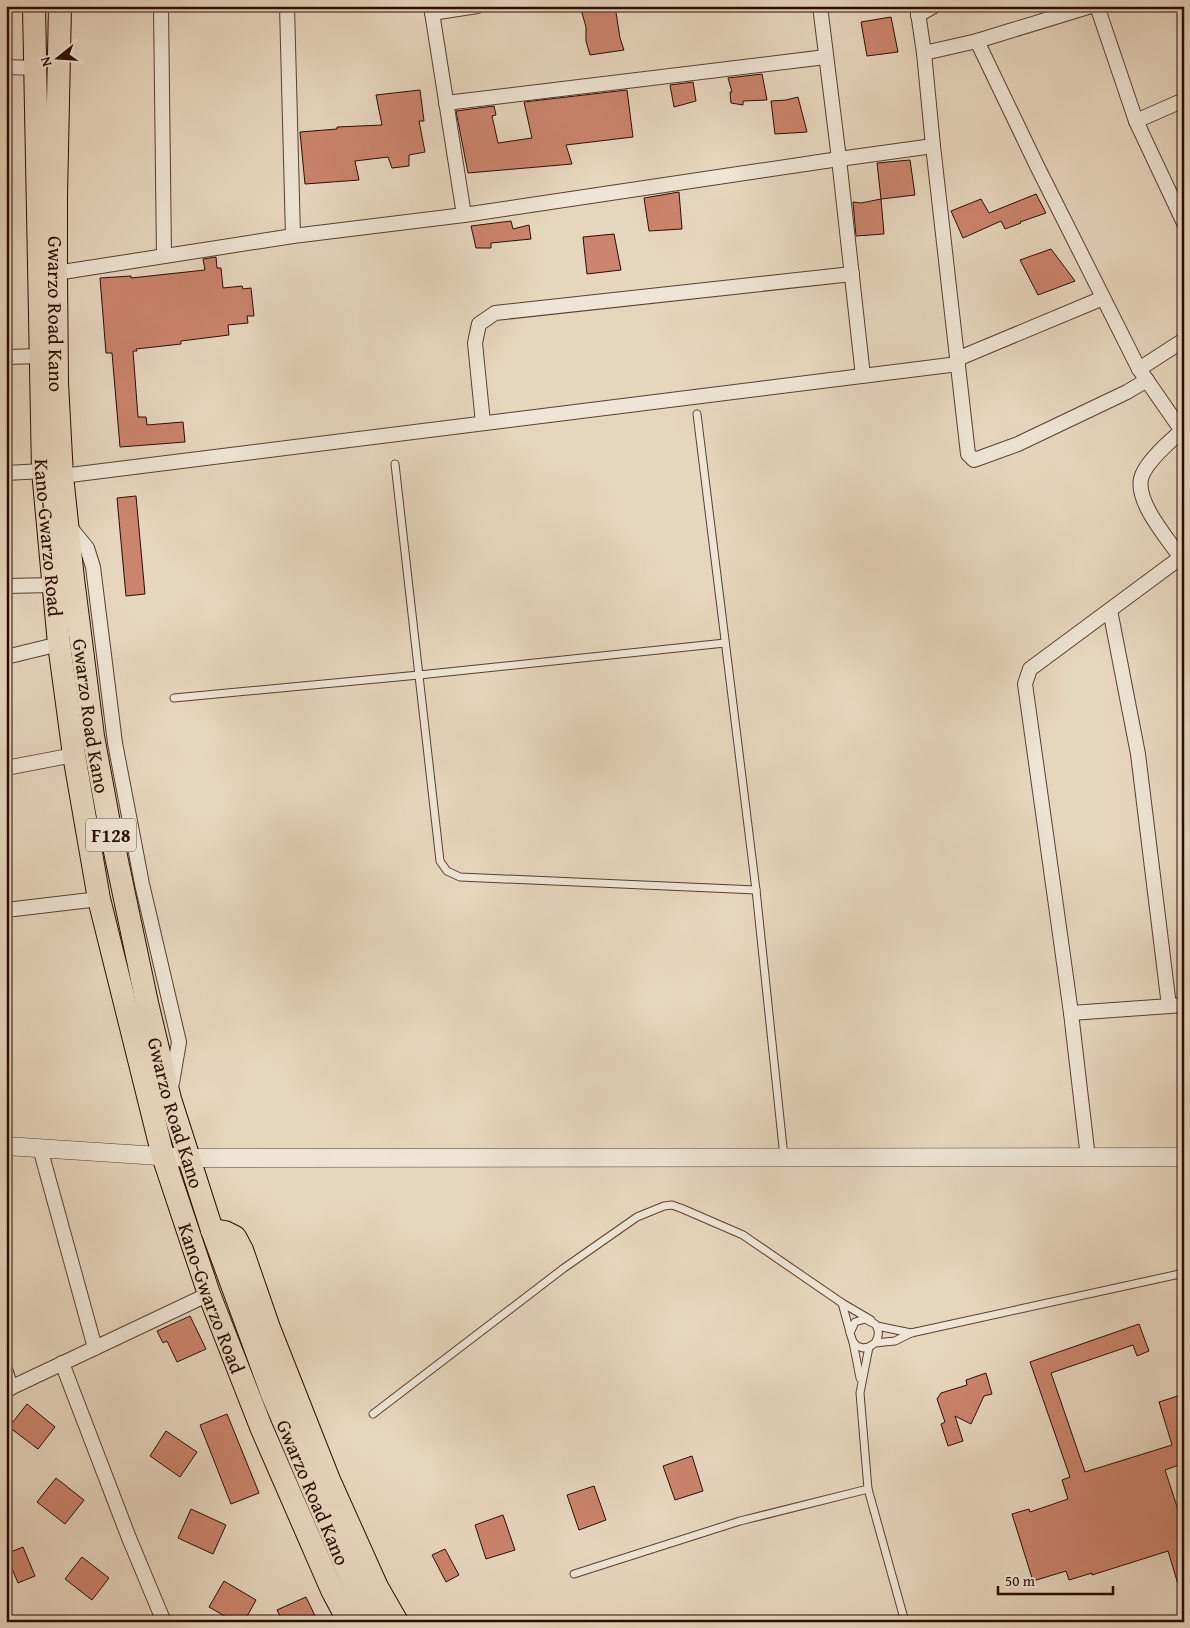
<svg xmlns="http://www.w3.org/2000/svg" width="1190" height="1628" viewBox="0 0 1190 1628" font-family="'Gentium Book Plus',serif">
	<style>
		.building { fill: #cb846d; stroke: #2a0d02 }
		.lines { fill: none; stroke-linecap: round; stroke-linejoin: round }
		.service-casing { stroke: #593f31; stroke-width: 9 }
		.minor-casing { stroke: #593f31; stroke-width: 16 }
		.tertiary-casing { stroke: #593f31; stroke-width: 19 }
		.primary-casing { stroke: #2a0d02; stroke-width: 24 }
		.service { stroke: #efe4d5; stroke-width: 7 }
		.minor { stroke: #efe4d5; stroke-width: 14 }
		.tertiary { stroke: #efe4d5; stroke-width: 18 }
		.primary { stroke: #e7d6be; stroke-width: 22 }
		.labels { text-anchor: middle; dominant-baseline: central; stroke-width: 4.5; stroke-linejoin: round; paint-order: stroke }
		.shield { fill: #efe4d5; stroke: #654e41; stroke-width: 1 }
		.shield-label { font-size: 19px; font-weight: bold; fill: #2a0d02 }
		.street-label { font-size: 20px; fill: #2a0d02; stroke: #efe4d5 }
	</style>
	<rect width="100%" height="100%" fill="#e7d6be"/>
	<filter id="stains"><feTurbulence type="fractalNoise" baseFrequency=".004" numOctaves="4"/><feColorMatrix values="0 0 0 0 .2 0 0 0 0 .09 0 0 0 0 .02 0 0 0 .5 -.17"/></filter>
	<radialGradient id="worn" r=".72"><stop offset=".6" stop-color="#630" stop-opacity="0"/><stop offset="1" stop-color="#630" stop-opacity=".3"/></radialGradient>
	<!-- building -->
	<g class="building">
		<path d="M580,6H615L620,38L624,50L590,55L586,41V27Z"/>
		<path d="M891,17L898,52L867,56L861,22Z"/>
		<path d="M762,74L767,100L743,101V105L731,103L730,92H732L728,78Z"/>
		<path d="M693,82L696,101L674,107L670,85Z"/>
		<path d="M420,90L424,121H419L425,152L409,155V166L392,168L388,157L355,161L359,180L305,184L300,132L337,129V127L382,125L376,95Z"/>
		<path d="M627,90L633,137L566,145L572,164L468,173L456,111L494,106L496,115L492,116L498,143L532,138L524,102Z"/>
		<path d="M798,97L807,132L775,134L771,101L786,100Z"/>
		<path d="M910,160L915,195L881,199L877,163Z"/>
		<path d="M679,192L682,229L649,231L644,198Z"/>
		<path d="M1036,194L1046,213L1020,222L1021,223L1005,229L1001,221L963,238L951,211L981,199L989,213Z"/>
		<path d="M881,199L884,234L856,236L853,202L861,203Z"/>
		<path d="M511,221L513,229L529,225L531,239L491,243V248H476L471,226Z"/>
		<path d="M614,234L621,270L587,274L583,237Z"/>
		<path d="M1051,249L1075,281L1038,295L1020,260Z"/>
		<path d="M216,257L217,268H221L223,288L242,286L243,289L251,288L254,316H247L248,323L228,325L229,335L181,341V344L136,349L137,351H133L138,417H146L147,425L183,422L185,442L120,447L112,353H106L100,278L131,276V278L205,270L203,259Z"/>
		<path d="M136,496L145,594L126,596L117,498Z"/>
		<path d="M190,1316L206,1349L177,1362L167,1341L163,1343L157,1331Z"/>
		<path d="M1139,1324L1149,1351L1137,1356L1133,1345L1051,1373L1085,1472L1172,1445L1159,1402L1184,1394V1472L1181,1473L1179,1465L1165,1470L1184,1528V1594H1181L1168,1551L1092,1575V1573L1069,1580L1066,1571L1033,1581L1012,1514L1029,1509L1030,1512L1068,1499L1062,1480L1070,1477L1030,1362Z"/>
		<path d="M986,1373L992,1394L984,1396L971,1424L955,1416L963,1441L948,1446L941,1424L945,1422L937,1399L941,1393L967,1385L966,1380Z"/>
		<path d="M27,1404L55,1427L38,1449L9,1427Z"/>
		<path d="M227,1414L259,1493L231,1504L200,1425Z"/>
		<path d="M166,1431L197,1452L180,1477L150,1456Z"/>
		<path d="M692,1456L703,1491L675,1500L663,1466Z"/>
		<path d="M56,1478L84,1500L65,1524L37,1502Z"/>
		<path d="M594,1486L606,1520L579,1530L567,1495Z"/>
		<path d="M191,1509L226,1525L213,1554L178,1538Z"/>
		<path d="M503,1515L515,1550L486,1559L475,1525Z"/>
		<path d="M23,1547L35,1576L18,1583L6,1554Z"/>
		<path d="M445,1549L459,1575L446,1582L432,1555Z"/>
		<path d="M82,1557L109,1578L92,1600L65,1579Z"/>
		<path d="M224,1581L256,1600L244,1622H235L209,1607Z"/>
		<path d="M306,1597L318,1622H283L277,1610Z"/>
	</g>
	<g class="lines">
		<!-- service casing -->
		<g class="service-casing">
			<g id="service">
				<path d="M697,414L756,890L784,1157"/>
				<path d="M395,464L440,861L447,871L460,877L756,890"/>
				<path d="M174,698L419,675L725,643"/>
				<path d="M842,1303L850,1332"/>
				<path d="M877,1326L911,1333"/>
				<path d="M853,1342L860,1378"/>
				<path d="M875,1343C879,1336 880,1331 875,1324L865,1319L855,1322L850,1333L853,1342L857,1346L863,1348L869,1347L875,1343L895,1341L911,1333L1184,1273"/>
				<path d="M869,1347L860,1393L868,1489L905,1622"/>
				<path d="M373,1414L564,1268L637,1217L664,1206L672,1205L683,1209L743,1235L842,1303L871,1320"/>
				<path d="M574,1574L740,1521L868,1489"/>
			</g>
		</g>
		<!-- minor casing -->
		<g class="minor-casing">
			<g id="minor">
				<path d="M161,6L164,256"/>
				<path d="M287,6L293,236"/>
				<path d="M431,6L464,215"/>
				<path d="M820,6L839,159L863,376"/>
				<path d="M917,6L924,53L933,146L968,454L974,460L1018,444L1127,392L1147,380"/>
				<path d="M1097,6L1136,121L1184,223"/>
				<path d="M432,13L477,6"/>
				<path d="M918,15L934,6"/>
				<path d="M977,41L1037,166L1139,369L1182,431"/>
				<path d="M924,53L977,41L1091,6"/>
				<path d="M6,67L36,68"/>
				<path d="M446,103L826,57"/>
				<path d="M1136,121L1184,100"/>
				<path d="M56,273L293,236L464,215L839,159L933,146"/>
				<path d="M6,357L41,356"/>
				<path d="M957,359L1103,298"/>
				<path d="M1139,369L1184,340"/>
				<path d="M483,423L475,343L479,324L495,313L852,274"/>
				<path d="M6,473L43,471"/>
				<path d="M62,476L958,364"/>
				<path d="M69,526L87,548L93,567L115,743L142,884L179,1042L172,1083"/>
				<path d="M1181,558C1168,539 1136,503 1141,479C1144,464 1172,439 1184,429"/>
				<path d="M6,586L54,585"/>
				<path d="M1110,610L1138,754L1169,1006"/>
				<path d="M6,657L59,644"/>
				<path d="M6,768L74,755"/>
				<path d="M6,910L99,899"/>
				<path d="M1071,1013L1184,1005"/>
				<path d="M40,1148L95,1348"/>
				<path d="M1088,1158L1071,1013L1025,684L1030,669L1184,555"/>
				<path d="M62,1363L129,1538L164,1622"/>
				<path d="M6,1372L11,1388"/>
				<path d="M6,1390L209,1294"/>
			</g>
		</g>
		<!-- tertiary casing -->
		<g class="tertiary-casing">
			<path id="tertiary" d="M6,1146L190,1158L1184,1157"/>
		</g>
		<!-- primary casing -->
		<g class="primary-casing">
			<g id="primary">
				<path id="s1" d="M34,6L43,471L59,644L74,755L99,899L163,1156L209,1294L261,1427L332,1590L349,1622"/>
				<path id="s2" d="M60,6L56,197V273L57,383L62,476L73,579L93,736L109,823L147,1003L170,1099L212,1230L272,1394L353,1584L373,1622"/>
				<path d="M212,1230L225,1232L235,1237L242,1250L269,1328L329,1480L377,1587L397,1622"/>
			</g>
		</g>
		<!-- service -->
		<use href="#service" class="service"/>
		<!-- minor -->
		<use href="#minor" class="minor"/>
		<!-- tertiary -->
		<use href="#tertiary" class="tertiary"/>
		<!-- primary -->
		<use href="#primary" class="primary"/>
	</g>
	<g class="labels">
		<!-- shield labels -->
		<rect class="shield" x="86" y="818.5" width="50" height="33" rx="4"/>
		<g class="shield-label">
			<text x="111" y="835">F128</text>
		</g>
		<!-- street labels -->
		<g class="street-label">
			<text stroke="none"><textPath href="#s2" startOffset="308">Gwarzo Road Kano</textPath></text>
			<text stroke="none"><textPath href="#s1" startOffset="532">Kano-Gwarzo Road</textPath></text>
			<text stroke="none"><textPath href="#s2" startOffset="712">Gwarzo Road Kano</textPath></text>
			<text stroke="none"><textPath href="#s2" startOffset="1118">Gwarzo Road Kano</textPath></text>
			<text stroke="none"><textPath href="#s1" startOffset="1312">Kano-Gwarzo Road</textPath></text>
			<text stroke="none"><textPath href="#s2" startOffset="1522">Gwarzo Road Kano</textPath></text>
		</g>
	</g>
	<!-- margin -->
	<rect width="1190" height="1628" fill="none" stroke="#e7d6be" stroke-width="25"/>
	<rect x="8" y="8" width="1175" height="1613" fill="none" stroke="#2a0d02" stroke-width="2.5"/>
	<rect x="12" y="12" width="1165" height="1603" fill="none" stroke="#2a0d02"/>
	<!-- north arrow -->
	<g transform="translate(58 58) rotate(253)" stroke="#efe4d5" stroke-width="4" paint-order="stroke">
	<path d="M0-4L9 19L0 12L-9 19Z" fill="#2a0d02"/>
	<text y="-8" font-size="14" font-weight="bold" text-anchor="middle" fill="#2a0d02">N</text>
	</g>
	<!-- scale -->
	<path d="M998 1586v8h115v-8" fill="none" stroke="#2a0d02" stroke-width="2.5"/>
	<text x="1005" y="1586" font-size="15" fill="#2a0d02" stroke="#efe4d5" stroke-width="4" paint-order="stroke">50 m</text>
	<rect width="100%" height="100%" filter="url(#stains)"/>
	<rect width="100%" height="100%" fill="url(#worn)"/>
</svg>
